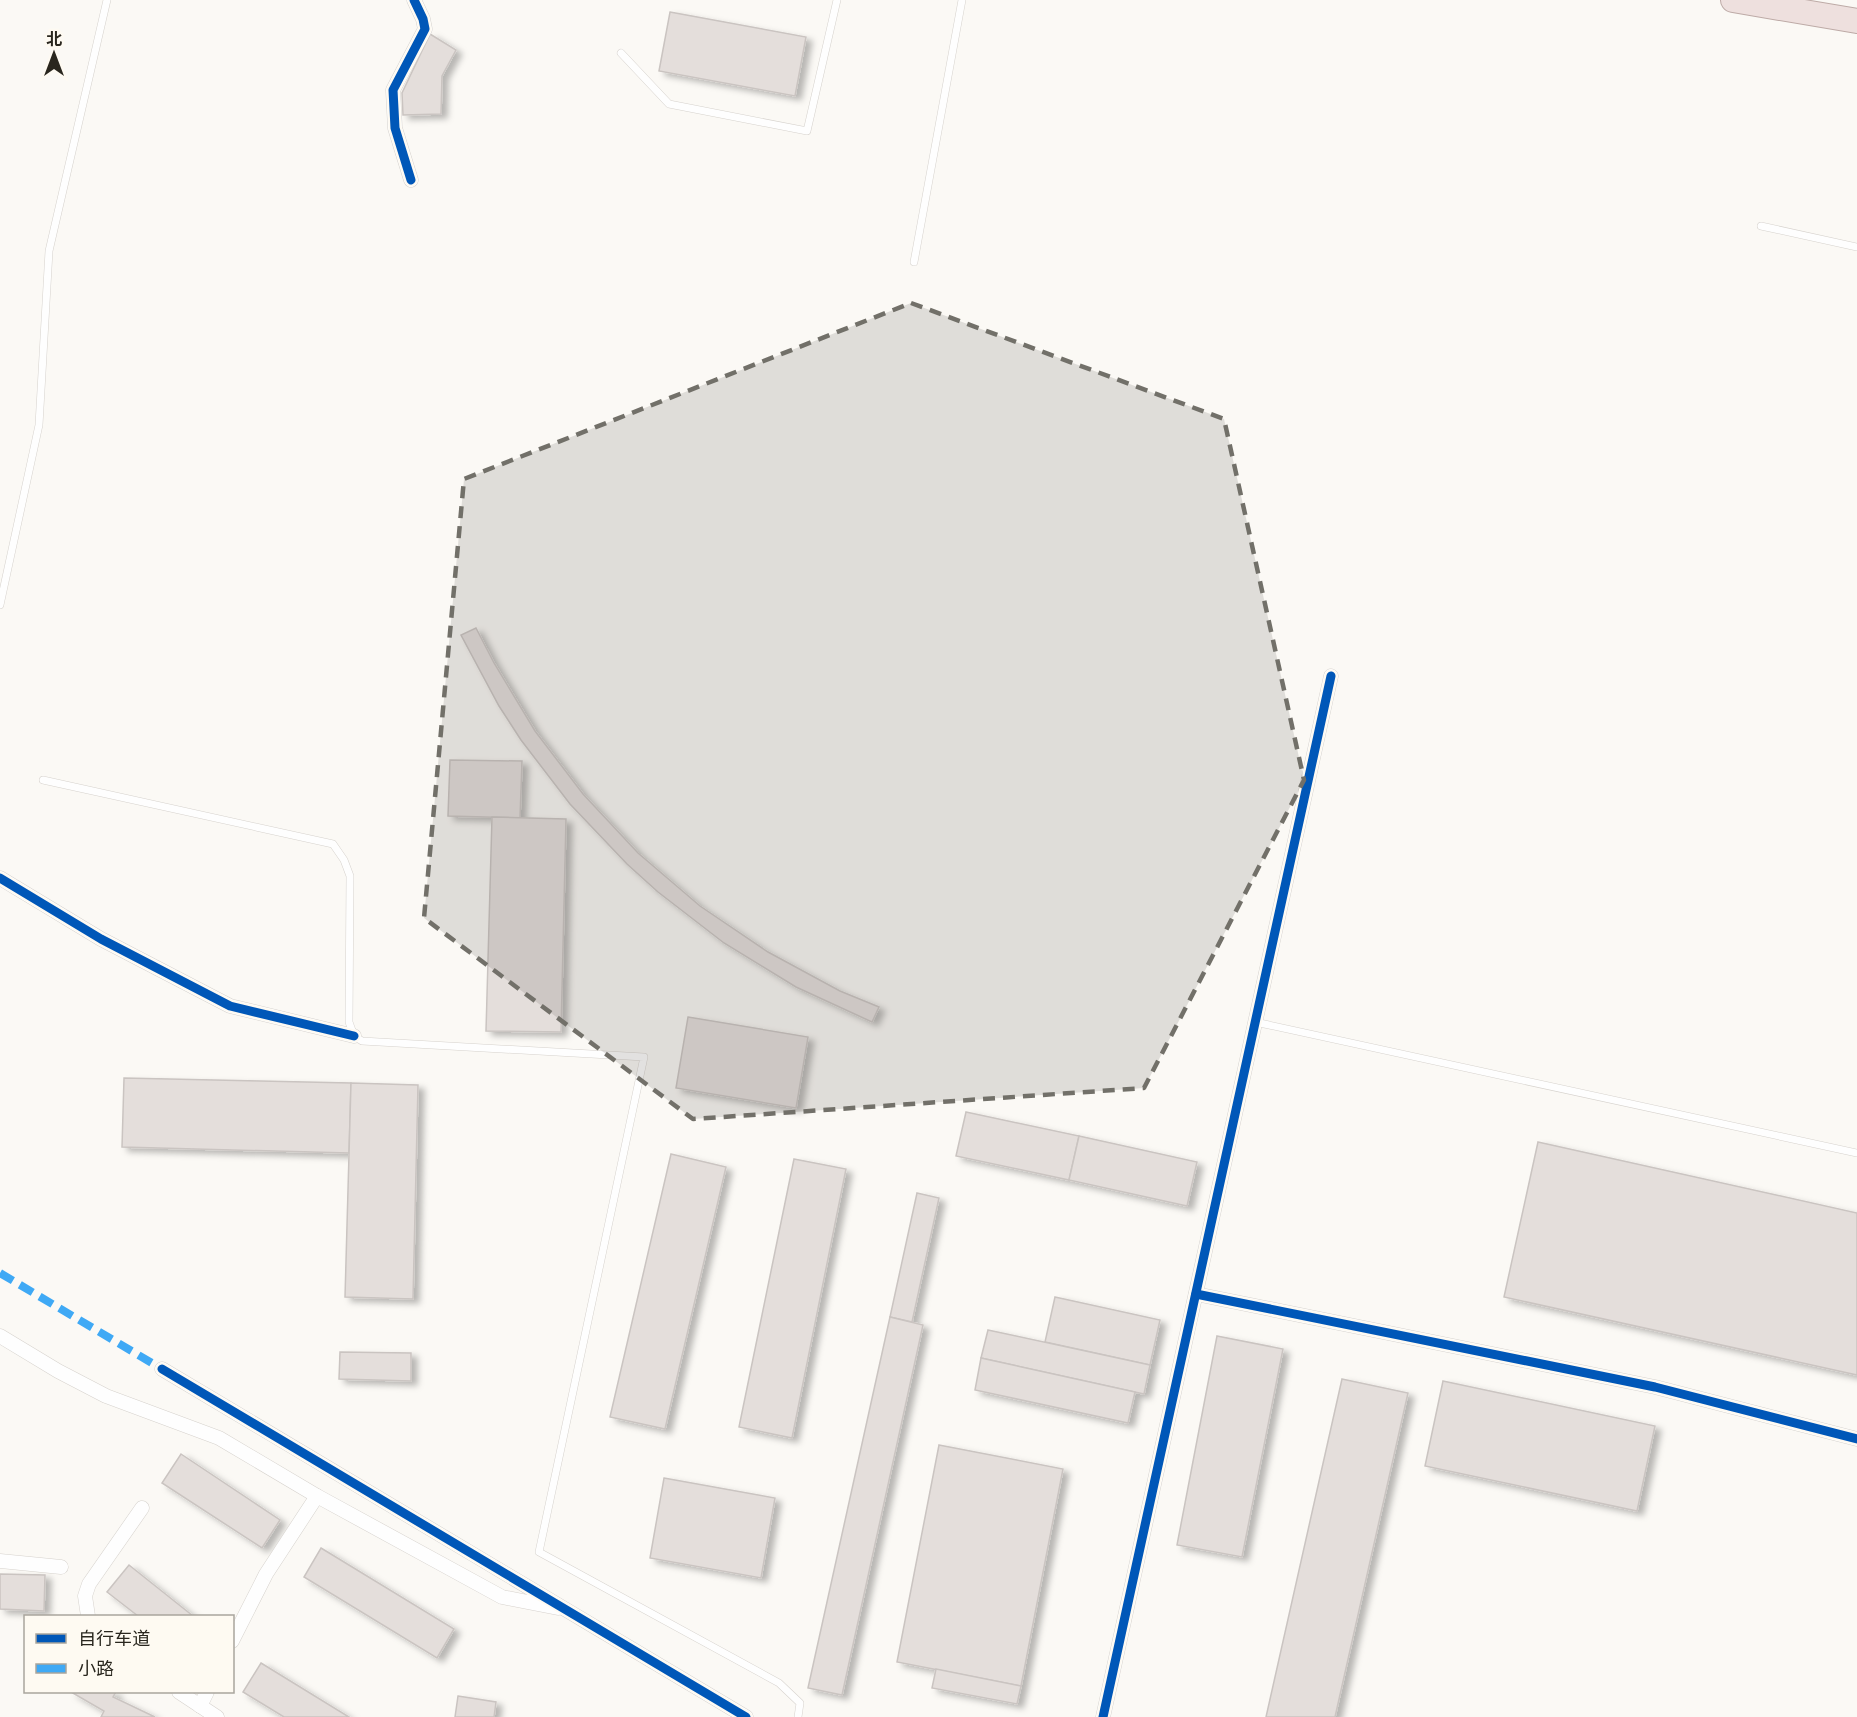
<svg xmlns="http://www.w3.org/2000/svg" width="1857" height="1717" viewBox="0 0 1857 1717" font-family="Raleway,'Noto Sans SC',sans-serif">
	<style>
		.building { fill: #e4dedb; stroke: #cac4c1; stroke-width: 1.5; filter: url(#shadow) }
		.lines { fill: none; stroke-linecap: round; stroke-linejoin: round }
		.service-casing { stroke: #d6d2cd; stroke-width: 8 }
		.minor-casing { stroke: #d6d2cd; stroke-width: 15 }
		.trunk-casing { stroke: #bdaaa6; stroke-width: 26 }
		.service { stroke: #fefefe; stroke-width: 7 }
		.minor { stroke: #fefefe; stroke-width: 14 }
		.trunk { stroke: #eee0de; stroke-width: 24 }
		.quiet { stroke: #3fa9f5; stroke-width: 8; stroke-dasharray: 15 8; stroke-linecap: butt }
		.cycleway-casing { stroke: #fefaf2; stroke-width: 13 }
		.cycleway { stroke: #0057b8; stroke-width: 9 }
		.marked { fill: #727069; fill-opacity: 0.2; stroke: #727069; stroke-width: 4.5; stroke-dasharray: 12 8; stroke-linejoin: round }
	</style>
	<defs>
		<filter id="shadow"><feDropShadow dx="6" dy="4" stdDeviation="3" flood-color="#0004"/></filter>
	</defs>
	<rect width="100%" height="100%" fill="#fbf9f5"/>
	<!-- building -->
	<g class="building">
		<path d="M670,12L806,37L795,96L659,71Z"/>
		<path d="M430,34L456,50L442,76L441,114L403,115L402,93Z"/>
		<path d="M476,628L494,663L535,731L583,794L638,853L700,906L768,952L840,991L879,1007L872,1022L796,987L724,943L658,892L627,864L570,804L521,740L499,706L461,635Z"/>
		<path d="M450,760L522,761L520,818L448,816Z"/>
		<path d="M492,817L566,819L561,1032L486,1031Z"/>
		<path d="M688,1017L808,1037L796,1108L676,1088Z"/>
		<path d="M124,1078L351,1083L349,1153L122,1147Z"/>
		<path d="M351,1083L418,1085L413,1299L345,1297Z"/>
		<path d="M966,1112L1079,1136L1069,1180L956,1156Z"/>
		<path d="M1079,1136L1197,1162L1187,1206L1069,1180Z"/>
		<path d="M1538,1142L1857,1213V1375L1504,1297Z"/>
		<path d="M671,1154L726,1167L665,1429L610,1417Z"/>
		<path d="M794,1159L846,1169L792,1438L739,1427Z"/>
		<path d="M917,1193L939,1198L912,1322L890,1317Z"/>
		<path d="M1055,1297L1160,1320L1150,1365L1045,1342Z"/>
		<path d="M890,1317L923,1325L842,1695L808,1688Z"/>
		<path d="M988,1330L1150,1365L1144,1394L981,1358Z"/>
		<path d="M1217,1336L1283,1349L1242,1557L1177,1545Z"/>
		<path d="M340,1352L411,1353V1381L339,1379Z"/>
		<path d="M981,1358L1135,1392L1128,1423L975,1390Z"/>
		<path d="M1342,1379L1408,1393L1335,1717H1266Z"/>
		<path d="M1443,1381L1655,1426L1637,1511L1425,1466Z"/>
		<path d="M939,1445L1063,1469L1021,1686L897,1662Z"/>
		<path d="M181,1454L280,1520L262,1548L162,1483Z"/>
		<path d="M664,1478L775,1498L761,1578L650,1558Z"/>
		<path d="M321,1548L454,1629L437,1658L304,1577Z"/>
		<path d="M129,1565L193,1616H138L107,1592Z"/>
		<path d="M0,1574L45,1575L44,1611L0,1609Z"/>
		<path d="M261,1663L349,1717H284L243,1692Z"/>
		<path d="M936,1669L1021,1686L1017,1704L932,1688Z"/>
		<path d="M71,1692H116L113,1697L155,1717H101L104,1711Z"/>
		<path d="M458,1696L496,1702L494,1717H455Z"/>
	</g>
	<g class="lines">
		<!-- service casing -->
		<g class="service-casing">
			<g id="service">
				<path d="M621,53L669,104L807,131L837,0"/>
				<path d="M1761,226L1857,247"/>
				<path d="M914,262L962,0"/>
				<path d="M0,605L39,425L49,251L107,0"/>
				<path d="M43,780L333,844L344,860L350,876L349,1022L354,1036L362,1041L644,1057L539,1552L779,1683L800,1703L798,1717"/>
				<path d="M1255,1022L1857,1153"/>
			</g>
		</g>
		<!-- minor casing -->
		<g class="minor-casing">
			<g id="minor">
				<path d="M411,180L395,128L393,90L425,29L423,19L414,0"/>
				<path d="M0,878L101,939L230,1006L354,1036"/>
				<path d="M1196,1294L1655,1387L1857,1439"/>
				<path d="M0,1336L58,1371L106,1396L219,1438L317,1496L502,1597L558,1608"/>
				<path d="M162,1369L746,1717"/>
				<path d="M0,1561L61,1567"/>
				<path d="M88,1616L85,1596L89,1584L142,1508"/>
				<path d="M232,1641L266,1574L317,1496"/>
				<path d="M179,1692L217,1717"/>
				<path d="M200,1706L207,1692"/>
				<path d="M1103,1717L1331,676"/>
			</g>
		</g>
		<!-- trunk casing -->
		<g class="trunk-casing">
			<path id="trunk" d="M1733,0L1857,21"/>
		</g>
		<!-- service -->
		<use href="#service" class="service"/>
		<!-- minor -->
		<use href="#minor" class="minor"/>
		<!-- trunk -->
		<use href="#trunk" class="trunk"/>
		<!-- quiet -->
		<path class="quiet" d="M0,1273L162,1369"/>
		<!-- cycleway casing -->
		<g class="cycleway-casing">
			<g id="cycleway">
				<path d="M411,180L395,128L393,90L425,29L423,19L414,0"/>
				<path d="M0,878L101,939L230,1006L354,1036"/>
				<path d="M1196,1294L1655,1387L1857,1439"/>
				<path d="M162,1369L746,1717"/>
				<path d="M1103,1717L1331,676"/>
			</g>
		</g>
		<!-- cycleway -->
		<use href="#cycleway" class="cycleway"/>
	</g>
	<!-- marked area -->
	<path class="marked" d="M911,303L1224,419L1304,780L1144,1088L693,1119L424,918L464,479Z"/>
	<!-- legend -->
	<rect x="24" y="1615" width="210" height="78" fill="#fefaf2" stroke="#a9a59d" stroke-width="1.5"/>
	<rect x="36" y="1634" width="30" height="9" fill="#0057b8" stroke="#a9a59d" stroke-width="1.5"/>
	<text x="78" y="1645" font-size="18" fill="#29261e">自行车道</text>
	<rect x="36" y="1664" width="30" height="9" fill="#3fa9f5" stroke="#a9a59d" stroke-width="1.5"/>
	<text x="78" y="1675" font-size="18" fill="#29261e">小路</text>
	<!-- north arrow -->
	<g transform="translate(54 54)" stroke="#fefaf2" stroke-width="4.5" paint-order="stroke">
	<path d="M0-4.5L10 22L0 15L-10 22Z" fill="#29261e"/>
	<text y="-9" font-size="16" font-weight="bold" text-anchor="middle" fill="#29261e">北</text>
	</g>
</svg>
